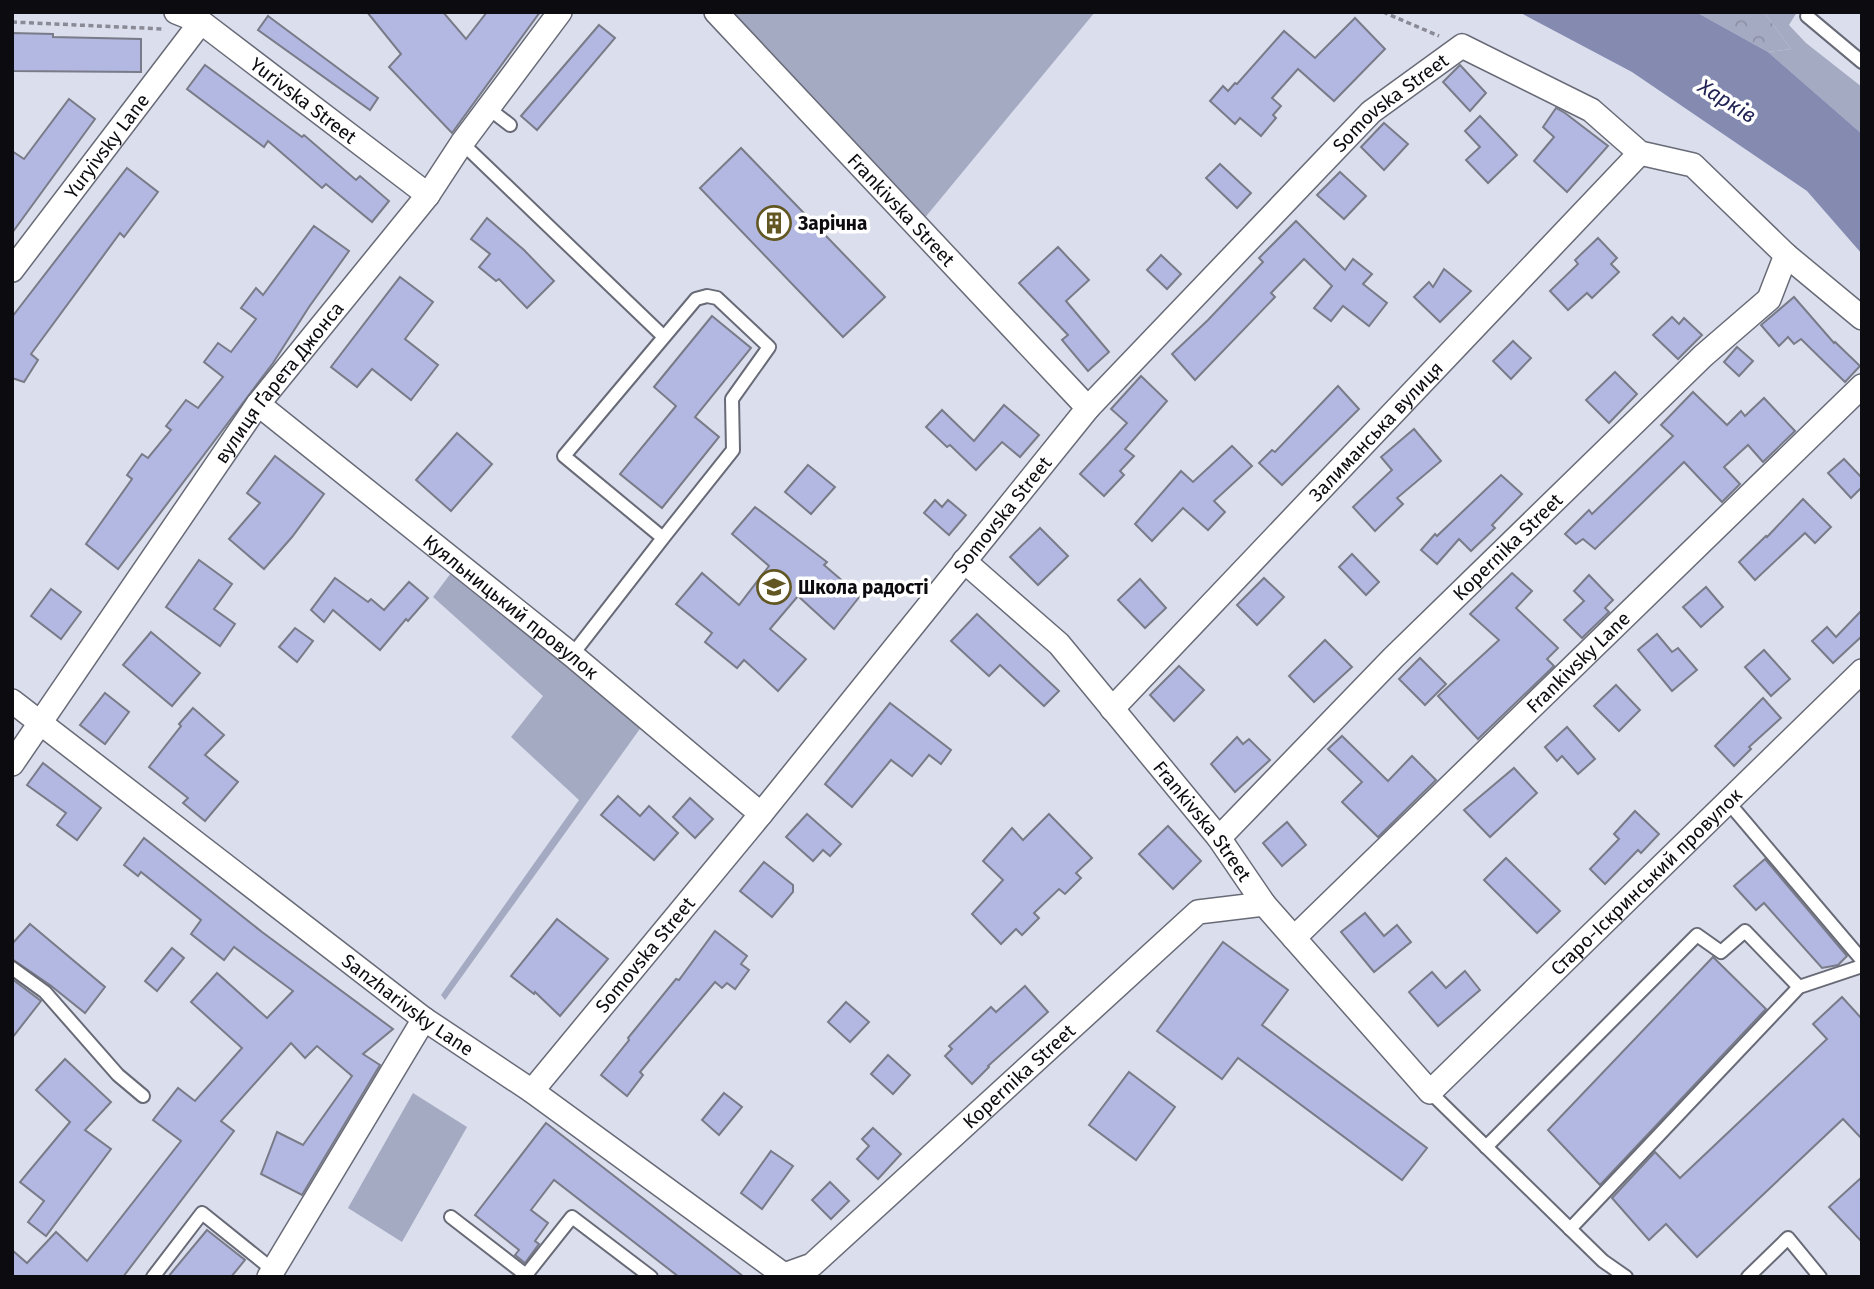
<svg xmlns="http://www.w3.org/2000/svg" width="1874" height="1289" viewBox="0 0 1874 1289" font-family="'Fira Sans',sans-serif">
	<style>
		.green { fill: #a5aac3 }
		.forest { fill: url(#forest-crowns) }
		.water { fill: #848ab0 }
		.building { fill: #b2b8e1; stroke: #797b88; stroke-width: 2 }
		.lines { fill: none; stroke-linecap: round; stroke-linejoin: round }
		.service-casing { stroke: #686b77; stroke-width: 16 }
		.minor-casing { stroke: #686b77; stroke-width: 26 }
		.path { stroke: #898a95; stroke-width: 3.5; stroke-dasharray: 5 3.5; stroke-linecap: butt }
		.service { stroke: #fff; stroke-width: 12 }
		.minor { stroke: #fff; stroke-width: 23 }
		.labels { text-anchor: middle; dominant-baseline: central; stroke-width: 7; stroke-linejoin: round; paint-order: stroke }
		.street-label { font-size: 19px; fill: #0b0b10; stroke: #fff }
		.poi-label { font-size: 19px; font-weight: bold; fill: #0b0b10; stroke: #fff; text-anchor: start }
		.water-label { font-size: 21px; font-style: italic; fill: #212355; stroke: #fff }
	</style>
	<defs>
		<pattern id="forest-crowns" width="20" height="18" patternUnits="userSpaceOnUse" patternTransform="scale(1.75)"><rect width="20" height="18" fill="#a5aac3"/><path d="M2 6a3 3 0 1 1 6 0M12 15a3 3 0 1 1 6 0" fill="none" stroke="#8d91a6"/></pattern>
	</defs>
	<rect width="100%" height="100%" fill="#dbdeec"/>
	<!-- green -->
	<g class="green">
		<path d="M733,12H1095L923,220Z"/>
		<path d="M1764,12H1797L1789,25L1806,43L1862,87V134L1768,52L1791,49Z"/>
		<path d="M451,573L642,726L445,1000L441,995L579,800L511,737L543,696L433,597Z"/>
		<path d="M413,1093L467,1127L402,1242L348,1208Z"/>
	</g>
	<!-- forest -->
	<path class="forest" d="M1696,12H1764L1791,49L1768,52Z"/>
	<!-- water -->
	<path class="water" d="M1519,12H1696L1768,52L1862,134V254L1807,191L1632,72Z"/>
	<!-- building -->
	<g class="building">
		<path d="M367,12H443L466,39L487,12H540L452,133L389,67L401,54Z"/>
		<path d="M268,16L378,98L370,110L258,30Z"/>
		<path d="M1355,18L1385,49L1334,101L1298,69L1272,98L1281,106L1273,115L1276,118L1261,136L1240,118L1235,124L1210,101L1223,86L1228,91L1235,83L1237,84L1284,31L1315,58Z"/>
		<path d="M599,25L615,38L537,130L521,116Z"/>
		<path d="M12,33L53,34V37L141,39V72L12,71Z"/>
		<path d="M205,65L302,137L304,135L356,180L360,176L389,201L372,222L326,184L322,188L268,141L264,147L187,89Z"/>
		<path d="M1460,65L1486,93L1470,111L1443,82Z"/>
		<path d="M69,99L95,119L12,233V151L24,159Z"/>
		<path d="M1556,108L1565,113L1608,146L1567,192L1534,161L1554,137L1543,127Z"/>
		<path d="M1480,116L1517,155L1488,183L1466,160L1480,147L1465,131Z"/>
		<path d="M1384,123L1408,144L1384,170L1361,147Z"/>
		<path d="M741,148L885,297L843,337L700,188Z"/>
		<path d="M1220,164L1251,193L1237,208L1206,178Z"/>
		<path d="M127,168L158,192L124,237L120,233L31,354L38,360L24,382L12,378V317Z"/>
		<path d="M1340,172L1366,196L1344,219L1317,195Z"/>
		<path d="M487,218L524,250L554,281L527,308L499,279L496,281L479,267L490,254L471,239Z"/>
		<path d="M1296,221L1345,270L1353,259L1372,274L1363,284L1387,303L1369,326L1343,306L1331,321L1314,308L1332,286L1304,259L1271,293L1275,297L1195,380L1172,354L1208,320L1263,262L1259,258Z"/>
		<path d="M314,226L349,251L309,307L273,363L118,569L86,544L132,479L127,475L142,454L148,458L171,430L166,426L186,400L198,408L223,377L204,362L218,343L231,352L256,319L241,308L256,288L263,295Z"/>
		<path d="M1598,238L1617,258L1611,264L1619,272L1592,298L1587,293L1568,310L1550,291L1578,264L1575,260Z"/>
		<path d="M1058,247L1089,280L1066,301L1109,352L1088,371L1062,340L1068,335L1019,283Z"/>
		<path d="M1161,255L1181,274L1167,289L1147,270Z"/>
		<path d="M1444,269L1471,291L1440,322L1414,297L1429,282L1433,287Z"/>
		<path d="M400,277L433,302L405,339L438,365L411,400L372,369L357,387L331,367Z"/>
		<path d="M1794,297L1834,343L1835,342L1860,366L1845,382L1801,339L1794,344L1788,337L1779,346L1761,325Z"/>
		<path d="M712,316L751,348L695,417L719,437L662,508L620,474L676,406L654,387Z"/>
		<path d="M1672,317L1679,324L1684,318L1702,335L1678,359L1653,335Z"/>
		<path d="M1513,341L1531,358L1511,379L1493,361Z"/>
		<path d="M1737,347L1753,361L1739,376L1724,362Z"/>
		<path d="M1615,372L1637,394L1609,423L1586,400Z"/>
		<path d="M1141,376L1167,401L1125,449L1134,456L1120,471L1124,475L1104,496L1080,474L1127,423L1111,409Z"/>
		<path d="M1338,386L1359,409L1282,485L1259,463L1272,450L1275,452Z"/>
		<path d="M1693,392L1727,425L1741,411L1745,416L1764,398L1795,431L1763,462L1748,445L1724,467L1740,484L1722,502L1684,462L1595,549L1583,539L1576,544L1565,534L1589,510L1592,514L1673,436L1661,425Z"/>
		<path d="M1004,405L1039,435L1020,457L1002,442L976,470L950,445L947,447L926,427L942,410L974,441Z"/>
		<path d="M1414,429L1441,461L1397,498L1403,504L1375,531L1353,507L1392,470L1381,457Z"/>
		<path d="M457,433L492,464L451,511L416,480Z"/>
		<path d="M1232,446L1252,466L1214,501L1225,512L1208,530L1183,508L1152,541L1135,524L1181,471L1193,482Z"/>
		<path d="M275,456L324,494L292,537L264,569L229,539L260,503L247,493Z"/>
		<path d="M1844,459L1862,478V487L1851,498L1828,473Z"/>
		<path d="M808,465L835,487L811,514L785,492Z"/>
		<path d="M1501,475L1522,494L1492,525L1495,528L1471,551L1459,539L1437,564L1421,550L1435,534L1437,536Z"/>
		<path d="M1803,499L1831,527L1815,543L1805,533L1755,580L1739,562L1766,536L1767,537Z"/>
		<path d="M935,500L942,507L948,500L966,515L949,535L924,513Z"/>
		<path d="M755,507L827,562L824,565L860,596L834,629L798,596L770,629L806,659L778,691L744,660L737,668L705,642L712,633L676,604L702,573L739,605L769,566L732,534Z"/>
		<path d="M1040,528L1068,556L1038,585L1010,557Z"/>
		<path d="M1352,554L1379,582L1366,595L1339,567Z"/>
		<path d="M199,560L232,584L214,609L235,624L220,646L166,607Z"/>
		<path d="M1512,573L1532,591L1516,608L1558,648L1547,659L1554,666L1478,739L1438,696L1499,640L1470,614Z"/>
		<path d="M1589,575L1613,600L1605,608L1609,612L1582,638L1564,620L1584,601L1574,591Z"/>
		<path d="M335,578L368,602L371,599L384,610L409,582L428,598L408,621L406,619L380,650L333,610L324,622L311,610Z"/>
		<path d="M1264,578L1284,597L1257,625L1237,605Z"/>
		<path d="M1140,579L1166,608L1145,628L1118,600Z"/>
		<path d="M1706,587L1723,607L1701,627L1683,607Z"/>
		<path d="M51,589L81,612L61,639L31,616Z"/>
		<path d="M1862,610V636L1833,663L1812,641L1827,627L1836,637Z"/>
		<path d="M977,614L1059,691L1044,706L1000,665L989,676L951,641Z"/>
		<path d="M295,628L313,641L297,662L279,647Z"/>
		<path d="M151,632L200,673L172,706L123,665Z"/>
		<path d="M1657,634L1672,652L1678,648L1697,670L1672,691L1638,650Z"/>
		<path d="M1325,640L1352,667L1314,702L1289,676Z"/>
		<path d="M1764,650L1790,679L1771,696L1745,667Z"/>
		<path d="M1420,658L1446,684L1425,705L1399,679Z"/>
		<path d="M1179,666L1204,690L1174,721L1150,695Z"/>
		<path d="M1616,685L1640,710L1619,731L1594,706Z"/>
		<path d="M105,693L129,712L105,744L80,725Z"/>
		<path d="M1763,698L1781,718L1749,747L1751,749L1734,766L1715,746Z"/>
		<path d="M890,703L951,750L941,764L929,755L912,776L891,760L852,807L825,784Z"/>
		<path d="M193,708L224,735L205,755L238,782L205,821L183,803L188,798L149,767L181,726L179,724Z"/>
		<path d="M1567,727L1595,759L1578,774L1562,756L1557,761L1545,747Z"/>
		<path d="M1342,736L1388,781L1412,756L1436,780L1378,837L1342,802L1362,782L1328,749Z"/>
		<path d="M1237,737L1243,744L1249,739L1270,760L1235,792L1211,764Z"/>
		<path d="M43,763L101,808L77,840L57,825L66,813L27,785Z"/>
		<path d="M1514,768L1537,793L1490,837L1464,810Z"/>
		<path d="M618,796L640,816L649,806L678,833L654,860L601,815Z"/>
		<path d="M690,798L713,819L695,838L673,817Z"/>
		<path d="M1635,811L1659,834L1641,853L1638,850L1605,884L1590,869L1619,839L1614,834Z"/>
		<path d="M807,814L841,844L830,856L823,850L813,861L786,837Z"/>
		<path d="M1049,814L1092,858L1076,873L1081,878L1065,894L1059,889L1034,913L1039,918L1022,935L1016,929L1001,944L972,914L1003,880L983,861L1012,828L1023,840Z"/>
		<path d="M1287,822L1306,845L1282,866L1263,843Z"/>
		<path d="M1168,826L1201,861L1173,889L1139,854Z"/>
		<path d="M144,838L262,932L393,1029L363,1054L380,1065L302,1195L261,1174L277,1132L303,1145L352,1076L317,1046L305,1058L291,1043L221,1121L234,1131L123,1277H12V1250L27,1263L56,1232L87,1261L181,1141L153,1120L178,1088L195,1101L242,1048L191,1002L217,973L267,1018L293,991L234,947L224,960L191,934L201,920L141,872L138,876L124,865Z"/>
		<path d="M1506,858L1560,911L1537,933L1484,880Z"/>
		<path d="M1765,859L1847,956L1838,965L1822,968L1764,903L1756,910L1734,886Z"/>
		<path d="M764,862L793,885V892L772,917L740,891Z"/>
		<path d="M1365,913L1384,936L1397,925L1411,942L1374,972L1341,932Z"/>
		<path d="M557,919L608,959L560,1016L535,992L534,994L511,976Z"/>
		<path d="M30,924L105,987L85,1013L50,985L12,959V944Z"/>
		<path d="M715,931L747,956L741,964L749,970L735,989L727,983L722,988L715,982L640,1072L643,1075L627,1096L601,1075L629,1040L628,1038L676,979L679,980Z"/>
		<path d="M1223,942L1288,990L1262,1025L1427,1148L1402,1180L1238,1058L1222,1079L1157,1031Z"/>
		<path d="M172,948L184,958L157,991L145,981Z"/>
		<path d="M1713,957L1766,1009L1600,1185L1548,1130Z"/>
		<path d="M1465,971L1480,990L1438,1026L1409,992L1432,972L1446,988Z"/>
		<path d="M12,979L41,1001L12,1038Z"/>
		<path d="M1025,986L1048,1012L988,1066L989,1067L972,1084L945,1056L952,1049L949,1046L991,1007L996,1012Z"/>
		<path d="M1842,997L1862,1019V1139L1843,1119L1697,1257L1666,1224L1649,1240L1612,1198L1655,1152L1680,1178L1827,1039L1813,1024Z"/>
		<path d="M846,1002L869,1022L850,1042L828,1022Z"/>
		<path d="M888,1055L910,1075L893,1094L871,1074Z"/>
		<path d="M65,1059L111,1102L85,1130L111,1149L46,1236L28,1222L44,1201L20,1182L70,1122L36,1090Z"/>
		<path d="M1129,1072L1175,1107L1136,1160L1089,1125Z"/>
		<path d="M724,1093L742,1107L719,1135L702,1120Z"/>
		<path d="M546,1123L744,1277H679L554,1180L531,1210L548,1223L535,1241L539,1244L525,1263L515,1255L519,1250L475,1215Z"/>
		<path d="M873,1128L901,1154L878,1179L857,1159L869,1146L862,1139Z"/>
		<path d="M771,1151L793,1166L762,1209L741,1193Z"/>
		<path d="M1862,1177V1242L1829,1207Z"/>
		<path d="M830,1182L849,1201L831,1219L812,1200Z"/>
		<path d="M207,1230L245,1260L231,1277H168Z"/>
	</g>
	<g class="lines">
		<!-- service casing -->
		<g class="service-casing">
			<g id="service">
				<path d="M1807,16L1862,62"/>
				<path d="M488,108L510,125"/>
				<path d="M462,143L663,336"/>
				<path d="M572,655L663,538L564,456L696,299L707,296L717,298L769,347L732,399L733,450L663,538"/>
				<path d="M1728,802L1862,960"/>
				<path d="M12,968L45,992L118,1075L143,1096"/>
				<path d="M1430,1092L1603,1261L1626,1277"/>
				<path d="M1486,1147L1697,935L1721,952L1745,931L1799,987"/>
				<path d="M451,1217L526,1275L572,1217L651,1277"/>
				<path d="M1570,1229L1799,987L1862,966"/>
				<path d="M153,1277L202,1213L273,1270"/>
				<path d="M1748,1277L1788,1238L1820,1277"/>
			</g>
		</g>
		<!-- minor casing -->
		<g class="minor-casing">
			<g id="minor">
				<path id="s1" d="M176,12L201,22L428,195"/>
				<path id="s2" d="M716,12L1088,408"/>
				<path id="s3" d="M12,270L201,22"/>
				<path id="s4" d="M258,404L572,655L761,814"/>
				<path id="s5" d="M964,561L1059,644L1219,838L1264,904L1430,1092L1862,671"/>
				<path id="s6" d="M12,701L424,1019L532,1091L784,1275L812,1265L1198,912L1264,904"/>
				<path id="s7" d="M1112,709L1640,153"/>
				<path id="s8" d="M12,764L258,404L428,195L462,143L560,12"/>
				<path id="s9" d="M1219,838L1393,658L1703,356L1769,299L1786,255"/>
				<path id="s10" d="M1294,938L1862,386"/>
				<path id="s11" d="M532,1091L761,814L1088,408L1371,112L1462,46L1591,110L1640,153L1693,165L1786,255L1862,318"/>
				<path d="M269,1277L424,1019"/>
			</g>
		</g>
		<!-- path -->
		<g class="path">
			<path d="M1383,12L1439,36"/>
			<path d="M12,22L164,29"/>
		</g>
		<!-- service -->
		<use href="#service" class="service"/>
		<!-- minor -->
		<use href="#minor" class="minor"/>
	</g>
	<!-- icons -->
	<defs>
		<g id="building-ring" transform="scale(1.75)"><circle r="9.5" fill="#fff" stroke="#625723" stroke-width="1.5"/><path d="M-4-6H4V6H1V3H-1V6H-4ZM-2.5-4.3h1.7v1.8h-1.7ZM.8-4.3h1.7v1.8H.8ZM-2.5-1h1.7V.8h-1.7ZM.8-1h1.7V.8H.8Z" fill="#625723"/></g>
		<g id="school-ring" transform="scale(1.75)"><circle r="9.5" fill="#fff" stroke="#625723" stroke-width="1.5"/><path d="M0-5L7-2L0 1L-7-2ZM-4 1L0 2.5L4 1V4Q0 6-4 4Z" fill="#625723"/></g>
	</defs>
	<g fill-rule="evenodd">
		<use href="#building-ring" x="774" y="223"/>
		<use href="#school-ring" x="774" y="587"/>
	</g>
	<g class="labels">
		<!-- street labels -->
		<g class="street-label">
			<text stroke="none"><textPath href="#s1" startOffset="156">Yurivska Street</textPath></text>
			<text stroke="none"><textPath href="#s11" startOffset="1311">Somovska Street</textPath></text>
			<text stroke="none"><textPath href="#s3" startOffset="156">Yuryivsky Lane</textPath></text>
			<text stroke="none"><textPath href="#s2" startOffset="271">Frankivska Street</textPath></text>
			<text stroke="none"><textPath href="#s8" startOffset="466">вулиця Ґарета Джонса</textPath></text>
			<text stroke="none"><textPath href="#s7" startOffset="383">Залиманська вулиця</textPath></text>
			<text stroke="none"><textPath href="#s11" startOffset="744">Somovska Street</textPath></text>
			<text stroke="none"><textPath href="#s9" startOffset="410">Kopernika Street</textPath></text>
			<text stroke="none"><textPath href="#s4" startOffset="324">Куяльницький провулок</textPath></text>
			<text stroke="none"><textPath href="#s10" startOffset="396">Frankivsky Lane</textPath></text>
			<text stroke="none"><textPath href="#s5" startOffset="354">Frankivska Street</textPath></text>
			<text stroke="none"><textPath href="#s5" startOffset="1010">Старо-Іскринський провулок</textPath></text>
			<text stroke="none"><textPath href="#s11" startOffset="177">Somovska Street</textPath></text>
			<text stroke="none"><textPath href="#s6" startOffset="499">Sanzharivsky Lane</textPath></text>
			<text stroke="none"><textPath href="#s6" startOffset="1272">Kopernika Street</textPath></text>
		</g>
		<!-- poi labels -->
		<g class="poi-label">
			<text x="798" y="223">Зарічна</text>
			<text x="798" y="587">Школа радості</text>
		</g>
		<!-- water labels -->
		<g class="water-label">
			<text transform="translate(1727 101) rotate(32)">Харків</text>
		</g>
	</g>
	<!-- border -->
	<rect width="1874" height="1289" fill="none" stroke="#0b0b10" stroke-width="28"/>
</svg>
